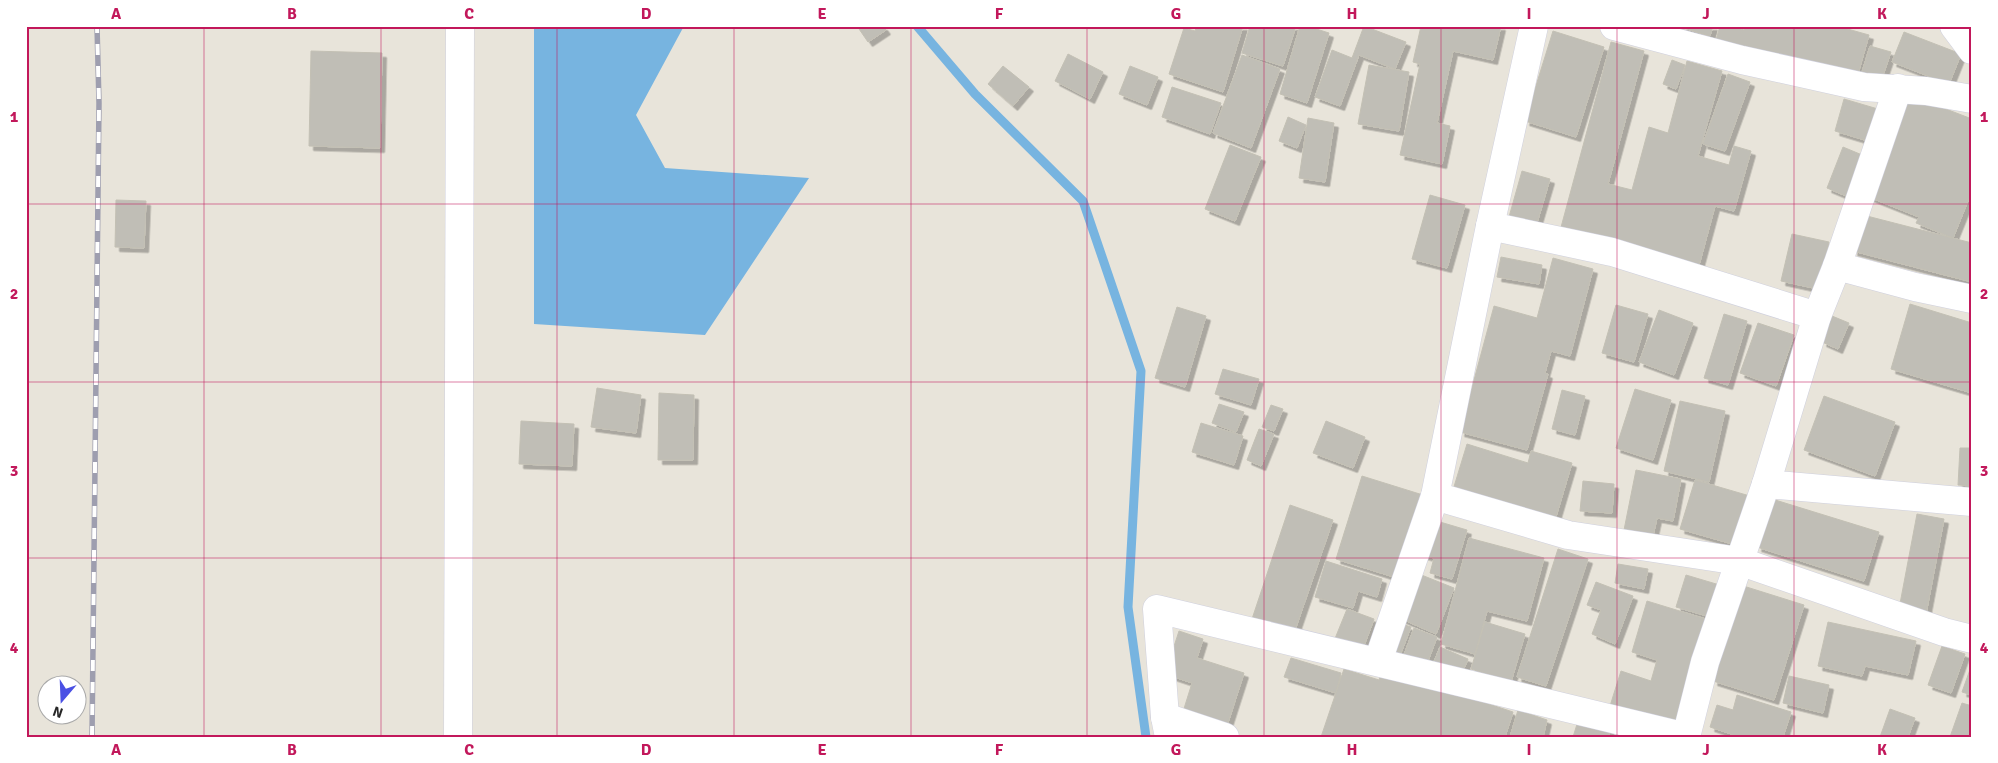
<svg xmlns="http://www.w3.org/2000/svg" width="1998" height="763" viewBox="0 0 1998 763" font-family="Signika,sans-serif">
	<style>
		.water { fill: #77b4e0 }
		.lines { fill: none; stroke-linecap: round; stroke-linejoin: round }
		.stream { stroke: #77b4e0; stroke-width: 9 }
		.building { fill: #c0beb6; stroke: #c3c0b4; filter: url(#shadow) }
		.street-casing { stroke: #cfd0de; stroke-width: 29 }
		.secondary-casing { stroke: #cfd0de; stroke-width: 29 }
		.street { stroke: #fff; stroke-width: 28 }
		.secondary { stroke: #fff; stroke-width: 28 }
		.rail-casing { stroke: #9e9eaf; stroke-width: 5.5 }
		.rail { stroke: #fff; stroke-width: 4; stroke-dasharray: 11; stroke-linecap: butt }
		.grid { fill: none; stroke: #c2185b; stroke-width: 1; stroke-opacity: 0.55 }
		.neatline { fill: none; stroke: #c2185b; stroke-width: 2 }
		.grid-label { font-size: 16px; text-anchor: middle; font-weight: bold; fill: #c2185b }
	</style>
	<defs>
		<filter id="shadow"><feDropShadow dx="4.5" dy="4.5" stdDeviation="0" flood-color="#0004"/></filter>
	</defs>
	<rect width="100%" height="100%" fill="#e8e4da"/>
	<!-- water -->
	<path class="water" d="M534,26H684L636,115L665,168L809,178L705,335L534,324Z"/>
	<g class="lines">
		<!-- stream -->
		<path class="stream" d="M917,26L975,94L1083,201L1141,371L1128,607L1146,737"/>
	</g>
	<!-- building -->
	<g class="building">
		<path d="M857,26H883L886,30L868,42Z"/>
		<path d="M1197,26H1243L1223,92L1169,74L1184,28L1195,31Z"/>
		<path d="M1250,26H1296L1283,66L1242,53Z"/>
		<path d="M1300,26H1307L1329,33L1307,103L1280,94Z"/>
		<path d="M1364,26L1406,42L1395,69L1359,55L1340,106L1315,97L1332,50L1352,58Z"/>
		<path d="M1421,26H1501L1493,60L1453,51L1437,123L1450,126L1442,164L1400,155L1420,64L1413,62Z"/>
		<path d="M1677,26H1713L1710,36Z"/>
		<path d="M1720,26H1731L1744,30L1745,26H1837L1869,35L1856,81L1716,40Z"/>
		<path d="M1553,31L1604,47L1576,137L1525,121Z"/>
		<path d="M1904,32L1961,54L1949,84L1892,62Z"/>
		<path d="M1611,42L1644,51L1608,184L1632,190L1649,127L1668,133L1687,61L1722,71L1698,156L1729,165L1734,146L1751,151L1734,211L1715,206L1698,269L1560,231Z"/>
		<path d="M1870,46L1891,52L1882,78L1862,72Z"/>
		<path d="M311,51L382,53L380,148L309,146Z"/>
		<path d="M1068,54L1103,72L1090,99L1055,81Z"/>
		<path d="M1242,55L1280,69L1251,148L1213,133Z"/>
		<path d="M1672,60L1685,65L1676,89L1663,84Z"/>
		<path d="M1369,65L1409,72L1399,131L1358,124Z"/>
		<path d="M1003,66L1029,87L1013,106L988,84Z"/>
		<path d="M1130,66L1158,77L1147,105L1119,94Z"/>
		<path d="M1728,74L1750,82L1725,151L1703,144Z"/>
		<path d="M1172,87L1221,103L1210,134L1162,117Z"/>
		<path d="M1904,93L1972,119V191L1953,238L1916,223L1919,217L1864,195Z"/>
		<path d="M1844,99L1878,109L1868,141L1835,131Z"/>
		<path d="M1288,117L1306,125L1297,148L1279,141Z"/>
		<path d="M1308,118L1334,123L1325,182L1299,178Z"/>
		<path d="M1230,145L1261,157L1235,221L1205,209Z"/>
		<path d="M1843,147L1867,157L1851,198L1827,188Z"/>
		<path d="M1522,171L1550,179L1534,233L1507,224Z"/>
		<path d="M1430,195L1465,205L1447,268L1412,259Z"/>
		<path d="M116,200L146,201L144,248L115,247Z"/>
		<path d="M1863,215L1972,243V282L1853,251Z"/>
		<path d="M1792,234L1829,242L1818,289L1781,281Z"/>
		<path d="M1501,257L1542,265L1539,284L1497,277Z"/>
		<path d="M1553,258L1593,269L1570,356L1551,351L1545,373L1548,374L1527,450L1460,432L1494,306L1537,318Z"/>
		<path d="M1910,304L1972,323V393L1891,369Z"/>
		<path d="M1616,305L1648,314L1634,362L1602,353Z"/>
		<path d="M1177,307L1206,316L1185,387L1155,378Z"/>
		<path d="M1659,310L1693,323L1674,375L1639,362Z"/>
		<path d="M1724,314L1747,321L1728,385L1704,378Z"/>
		<path d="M1832,316L1849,323L1838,349L1822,342Z"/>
		<path d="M1758,323L1794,335L1776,386L1740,373Z"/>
		<path d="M1223,369L1259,379L1251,405L1215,394Z"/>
		<path d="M597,388L641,395L636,433L591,427Z"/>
		<path d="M1635,389L1671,400L1653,460L1616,448Z"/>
		<path d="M1562,390L1585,396L1575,435L1552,429Z"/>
		<path d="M659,393L694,395L693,460H658Z"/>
		<path d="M1824,396L1895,422L1875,476L1804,450Z"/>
		<path d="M1680,401L1725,411L1709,482L1664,471Z"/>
		<path d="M1219,404L1244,412L1236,432L1212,423Z"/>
		<path d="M1271,405L1283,409L1274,431L1262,427Z"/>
		<path d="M521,421L574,424L572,466L519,464Z"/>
		<path d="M1326,421L1365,437L1353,468L1313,453Z"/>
		<path d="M1201,423L1243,436L1234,465L1192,452Z"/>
		<path d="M1259,429L1274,434L1261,466L1247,460Z"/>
		<path d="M1467,444L1528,463L1531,451L1572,463L1555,520L1453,490Z"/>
		<path d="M1960,448H1972V486L1958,485Z"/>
		<path d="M1636,470L1681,479L1673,521L1657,518L1653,536L1624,530Z"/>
		<path d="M1362,476L1423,495L1397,578L1336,559Z"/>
		<path d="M1695,480L1750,496L1736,545L1680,529Z"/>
		<path d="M1583,481L1614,484L1612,513L1580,511Z"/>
		<path d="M1772,499L1879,532L1864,581L1757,547Z"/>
		<path d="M1290,505L1333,520L1294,633L1252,619Z"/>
		<path d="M1917,514L1944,519L1926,614L1899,609Z"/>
		<path d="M1430,519L1467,530L1452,579L1430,573L1434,558L1419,554Z"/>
		<path d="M1469,538L1544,558L1527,621L1487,611L1475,654L1441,644Z"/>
		<path d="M1558,549L1588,559L1546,686L1517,677Z"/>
		<path d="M1326,561L1382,579L1377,597L1358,591L1353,608L1315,597Z"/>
		<path d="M1618,564L1648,569L1644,589L1615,583Z"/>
		<path d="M1414,572L1454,588L1436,634L1395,616Z"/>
		<path d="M1686,575L1723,586L1714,618L1676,607Z"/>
		<path d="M1596,582L1633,596L1615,644L1592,634L1601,610L1587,605Z"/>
		<path d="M1737,584L1804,605L1774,700L1713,681Z"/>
		<path d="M1647,601L1709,620L1676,726L1610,706L1621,671L1651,681L1657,660L1632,652Z"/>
		<path d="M1347,609L1374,619L1362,651L1334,641Z"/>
		<path d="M1396,622L1411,627L1399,658L1384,653Z"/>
		<path d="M1485,622L1525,634L1511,682L1471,669Z"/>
		<path d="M1828,622L1916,641L1908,675L1865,666L1862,676L1818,666Z"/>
		<path d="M1414,628L1437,637L1425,669L1402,660Z"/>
		<path d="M1179,631L1203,639L1197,658L1244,673L1226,729L1182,715L1192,683L1165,674Z"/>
		<path d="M1942,646L1965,654L1951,693L1928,685Z"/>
		<path d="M1440,647L1468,659L1461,676L1433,664Z"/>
		<path d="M1291,658L1341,673L1336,693L1284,677Z"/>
		<path d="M1972,664V695L1962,692Z"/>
		<path d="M1344,669L1379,680L1383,669L1513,712L1505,737H1321Z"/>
		<path d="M1789,676L1829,685L1823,713L1783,703Z"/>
		<path d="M1737,695L1791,712L1783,737H1740L1710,727L1717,705L1733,710Z"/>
		<path d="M1962,703L1972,706V737H1950Z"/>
		<path d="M1890,709L1915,718L1908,737H1880Z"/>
		<path d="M1518,710L1547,720L1543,737H1510Z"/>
		<path d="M1578,721L1610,730L1608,737H1573Z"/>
	</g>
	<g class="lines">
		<!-- street casing -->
		<g class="street-casing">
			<g id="street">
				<path d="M1534,26L1490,226L1435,496L1568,535L1739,561L1944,632L1972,639"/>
				<path d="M1614,26L1742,60L1864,87L1926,91L1972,99"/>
				<path d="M1954,26L1972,50"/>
				<path d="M1898,88L1837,266L1817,316L1766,484L1972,502"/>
				<path d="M1490,226L1612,252L1817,316"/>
				<path d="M1837,266L1915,287L1972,299"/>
				<path d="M1378,661L1435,496"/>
				<path d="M1165,717L1225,737"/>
				<path d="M1169,737L1165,717L1157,609L1687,737"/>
				<path d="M1686,737L1705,662L1766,484"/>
			</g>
		</g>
		<!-- secondary casing -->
		<g class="secondary-casing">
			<path id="secondary" d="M458,737L460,26"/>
		</g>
		<!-- street -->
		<use href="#street" class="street"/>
		<!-- secondary -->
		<use href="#secondary" class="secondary"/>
		<!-- rail casing -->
		<g class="rail-casing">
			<path id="rail" d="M92,737L99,103L97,26"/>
		</g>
		<!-- rail -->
		<use href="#rail" class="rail"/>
	</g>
	<!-- grid -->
	<path class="grid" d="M204,26V737M381,26V737M557,26V737M734,26V737M911,26V737M1087,26V737M1264,26V737M1441,26V737M1617,26V737M1794,26V737M26,204H1972M26,382H1972M26,558H1972"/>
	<!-- border -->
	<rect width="1998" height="763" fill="none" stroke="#ffffff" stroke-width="55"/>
	<!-- north arrow -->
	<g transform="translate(62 700) rotate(199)"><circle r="24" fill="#ffffff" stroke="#a9a9a9"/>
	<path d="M0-4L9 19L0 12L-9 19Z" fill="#4a50e4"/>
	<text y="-8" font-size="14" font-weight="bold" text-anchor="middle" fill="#272727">N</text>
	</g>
	<rect x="28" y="28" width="1942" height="708" class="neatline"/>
	<g class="grid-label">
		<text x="116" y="19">A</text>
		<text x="292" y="19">B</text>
		<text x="469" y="19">C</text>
		<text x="646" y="19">D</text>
		<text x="822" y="19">E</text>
		<text x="999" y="19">F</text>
		<text x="1176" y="19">G</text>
		<text x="1352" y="19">H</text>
		<text x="1529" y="19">I</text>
		<text x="1706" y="19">J</text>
		<text x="1882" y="19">K</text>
		<text x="14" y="122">1</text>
		<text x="1984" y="122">1</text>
		<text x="14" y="299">2</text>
		<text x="1984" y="299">2</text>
		<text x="14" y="476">3</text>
		<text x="1984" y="476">3</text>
		<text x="14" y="653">4</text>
		<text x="1984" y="653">4</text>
		<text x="116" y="755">A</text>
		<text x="292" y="755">B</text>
		<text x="469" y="755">C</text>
		<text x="646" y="755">D</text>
		<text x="822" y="755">E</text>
		<text x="999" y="755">F</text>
		<text x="1176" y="755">G</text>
		<text x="1352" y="755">H</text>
		<text x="1529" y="755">I</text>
		<text x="1706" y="755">J</text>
		<text x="1882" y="755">K</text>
	</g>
</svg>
